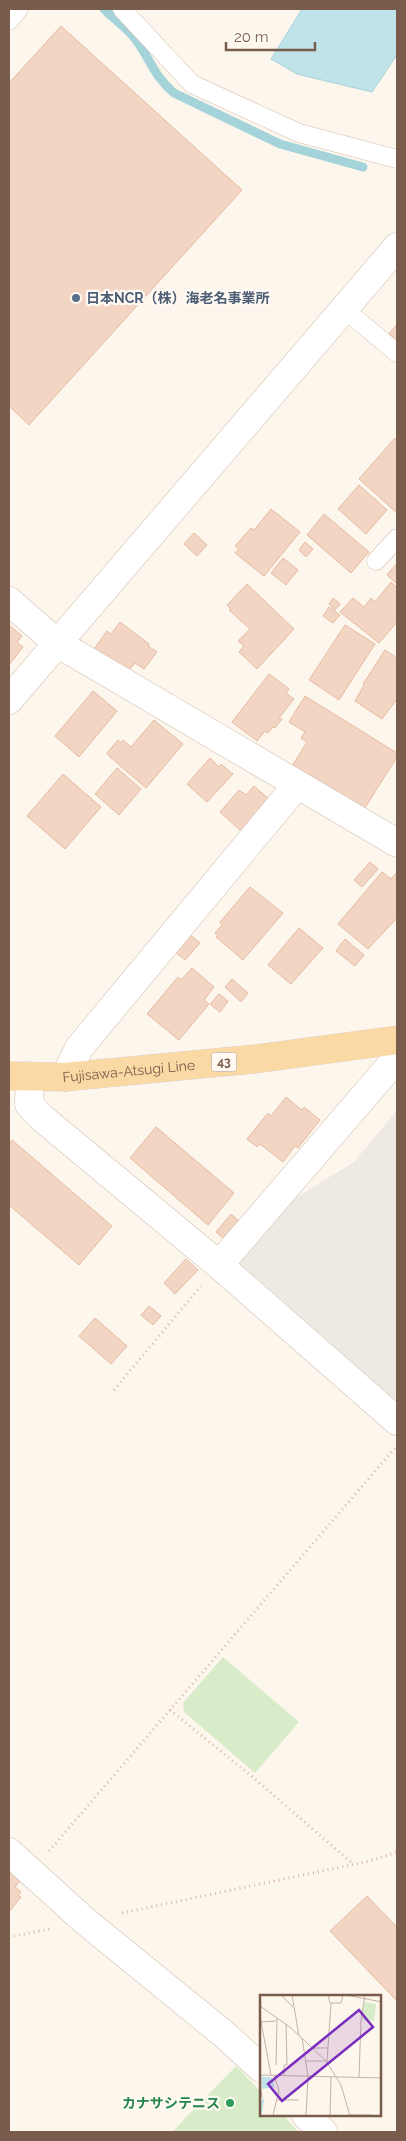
<svg xmlns="http://www.w3.org/2000/svg" width="406" height="2141" viewBox="0 0 406 2141" font-family="Raleway,'Noto Sans JP',sans-serif">
	<style>
		.industrial { fill: #efe9e4 }
		.green { fill: #d8ecc9 }
		.water { fill: #bfe3e8; stroke: #a5d3da }
		.lines { fill: none; stroke-linecap: round; stroke-linejoin: round }
		.stream { stroke: #a5d3da; stroke-width: 9 }
		.building { fill: #f3d5c3; stroke: #e6bba3 }
		.service-casing { stroke: #d1beb0; stroke-width: 19 }
		.minor-casing { stroke: #d1beb0; stroke-width: 29 }
		.primary-casing { stroke: #dad1cd; stroke-width: 29 }
		.path { stroke: #d9b8a5; stroke-width: 3; stroke-dasharray: 1 4; stroke-linecap: butt }
		.service { stroke: #fff; stroke-width: 18 }
		.minor { stroke: #fff; stroke-width: 28 }
		.primary { stroke: #fbd9a5; stroke-width: 28 }
		.service-dot { fill: #5c6f8a; stroke: #fffaf3; stroke-width: 2 }
		.leisure-dot { fill: #2e9e5b; stroke: #fffaf3; stroke-width: 2 }
		.labels { text-anchor: middle; dominant-baseline: central; stroke-width: 4.5; stroke-linejoin: round; paint-order: stroke }
		.shield { fill: #fffaf3; stroke: #a28b7f; stroke-width: 1 }
		.shield-label { font-size: 12px; font-weight: bold; fill: #7a5c4d }
		.service-label { font-size: 14px; font-weight: bold; fill: #4e5e75; stroke: #fffaf3; text-anchor: start }
		.street-label { font-size: 14px; fill: #7a5c4d; stroke: #fffaf3 }
		.leisure-label { font-size: 14px; font-weight: bold; fill: #27864d; stroke: #fffaf3; text-anchor: end }
		.inset-river { fill: none; stroke: #bfe3e8; stroke-width: 2.5 }
		.inset-road { fill: none; stroke: #c5b3a7; stroke-width: 1 }
		.view { fill: #7b2cbf; fill-opacity: 0.15; stroke: #7b2cbf; stroke-width: 2.5 }
		.inset-edge { fill: none; stroke: #7a5c4d; stroke-width: 2.5 }
	</style>
	<rect width="100%" height="100%" fill="#fdf6ec"/>
	<!-- industrial -->
	<path class="industrial" d="M397,1110V1408L234,1266L277,1209L354,1162Z"/>
	<!-- green -->
	<g class="green">
		<path d="M223,1657L299,1722L255,1773L184,1712L183,1703Z"/>
		<path d="M236,2066L261,2092V2115H283L299,2132H172Z"/>
	</g>
	<!-- water -->
	<path class="water" d="M302,9H397V55L372,92L297,74L271,59Z"/>
	<g class="lines">
		<!-- stream -->
		<path class="stream" d="M104,9C113,18 124,26 133,36C149,55 153,76 174,93L280,144L363,167"/>
	</g>
	<!-- building -->
	<g class="building">
		<path d="M61,26L242,190L29,425L9,406V83Z"/>
		<path d="M397,324V340L389,334Z"/>
		<path d="M395,438L397,440V513L359,479Z"/>
		<path d="M359,485L387,510L366,534L338,509Z"/>
		<path d="M271,509L300,532L264,576L235,553L239,549L235,546L251,528L254,530Z"/>
		<path d="M324,514L369,552L351,573L307,535Z"/>
		<path d="M194,533L207,545L197,556L184,544Z"/>
		<path d="M305,542L313,549L306,557L299,550Z"/>
		<path d="M283,558L298,570L286,585L271,573Z"/>
		<path d="M397,563V584L387,575Z"/>
		<path d="M391,582L397,588V622L379,643L340,612L353,598L364,607L371,598L375,602Z"/>
		<path d="M247,584L294,629L257,669L239,652L244,646L238,641L250,629L229,610L231,609L227,605Z"/>
		<path d="M333,598L340,604L335,610L329,604Z"/>
		<path d="M329,607L340,615L333,623L323,616Z"/>
		<path d="M120,622L149,644L148,646L157,652L144,669L135,663L127,673L94,649L107,631L111,634Z"/>
		<path d="M9,625L22,636L17,642L23,647L9,665Z"/>
		<path d="M345,625L375,644L339,700L309,680Z"/>
		<path d="M385,650L397,658V699L382,719L355,701L364,685L363,684Z"/>
		<path d="M269,674L289,689L286,693L294,699L279,718L282,719L275,728L273,727L268,733L265,731L257,741L232,722Z"/>
		<path d="M93,691L117,711L79,757L55,736Z"/>
		<path d="M305,696L397,753V757L363,811L292,766L307,742L301,738L305,732L289,722Z"/>
		<path d="M154,720L183,744L146,788L110,757L107,753L118,740L121,743L123,740L131,747Z"/>
		<path d="M210,758L219,767L221,764L233,774L207,802L187,784Z"/>
		<path d="M117,768L141,789L119,815L95,794Z"/>
		<path d="M63,774L101,807L65,849L27,816Z"/>
		<path d="M254,786L270,800L242,832L220,812L239,790L246,795Z"/>
		<path d="M370,862L378,869L362,887L354,880Z"/>
		<path d="M382,872L391,879L397,872V918L368,949L338,924Z"/>
		<path d="M250,887L283,913L243,960L216,937L218,936L215,933L222,925L220,922Z"/>
		<path d="M299,928L323,948L291,984L268,965Z"/>
		<path d="M188,933L200,943L185,960L174,951Z"/>
		<path d="M345,939L364,955L355,966L336,951Z"/>
		<path d="M192,968L214,987L204,1000L209,1004L179,1040L147,1014L178,977L181,980Z"/>
		<path d="M232,979L248,993L241,1002L225,987Z"/>
		<path d="M219,994L228,1001L220,1012L210,1004Z"/>
		<path d="M286,1097L302,1110L304,1107L320,1120L298,1148L295,1146L283,1162L260,1144L257,1147L247,1139L268,1113L271,1116Z"/>
		<path d="M156,1127L234,1193L208,1225L130,1158Z"/>
		<path d="M12,1140L112,1226L79,1265L9,1205V1144Z"/>
		<path d="M231,1214L239,1221L224,1239L216,1232Z"/>
		<path d="M186,1259L198,1270L175,1294L164,1283Z"/>
		<path d="M149,1306L161,1316L153,1325L141,1315Z"/>
		<path d="M95,1318L127,1346L111,1364L79,1336Z"/>
		<path d="M9,1868L23,1877L15,1887L21,1892L18,1895L21,1897L9,1912Z"/>
		<path d="M367,1896L397,1927V2001L330,1931Z"/>
	</g>
	<g class="lines">
		<!-- service casing -->
		<g class="service-casing">
			<g id="service">
				<path d="M122,9L192,84L299,133L397,159"/>
				<path d="M9,21L19,9"/>
				<path d="M344,309L397,353"/>
				<path d="M376,561L397,538"/>
			</g>
		</g>
		<!-- minor casing -->
		<g class="minor-casing">
			<g id="minor">
				<path d="M9,601L57,643L397,843"/>
				<path d="M9,700L397,247"/>
				<path d="M30,1076L29,1104L42,1118L219,1265L397,1421"/>
				<path d="M65,1077L79,1048L297,785"/>
				<path d="M219,1265L397,1058"/>
				<path d="M9,1852L85,1921L225,2035L261,2068"/>
				<path d="M306,2115L323,2132"/>
			</g>
		</g>
		<!-- primary casing -->
		<g class="primary-casing">
			<g id="primary">
				<path id="s1" d="M9,1076L65,1077L255,1059L397,1040"/>
			</g>
		</g>
		<!-- path -->
		<g class="path">
			<path d="M114,1390L201,1286"/>
			<path d="M170,1710L255,1779L353,1864"/>
			<path d="M49,1851L395,1448"/>
			<path d="M122,1913L370,1861L397,1852"/>
			<path d="M9,1937L50,1929"/>
		</g>
		<!-- service -->
		<use href="#service" class="service"/>
		<!-- minor -->
		<use href="#minor" class="minor"/>
		<!-- primary -->
		<use href="#primary" class="primary"/>
	</g>
	<!-- markers -->
	<circle class="service-dot" cx="76" cy="298" r="5"/>
	<circle class="leisure-dot" cx="230" cy="2103" r="5"/>
	<g class="labels">
		<!-- shield labels -->
		<rect class="shield" x="211.5" y="1052.5" width="25" height="19" rx="4"/>
		<g class="shield-label">
			<text x="224" y="1062">43</text>
		</g>
		<!-- service labels -->
		<g class="service-label">
			<text x="86" y="298">日本NCR（株）海老名事業所</text>
		</g>
		<!-- street labels -->
		<g class="street-label">
			<text stroke="none"><textPath href="#s1" startOffset="120">Fujisawa-Atsugi Line</textPath></text>
		</g>
		<!-- leisure labels -->
		<g class="leisure-label">
			<text x="220" y="2103">カナサシテニス</text>
		</g>
	</g>
	<!-- overview -->
	<g transform="translate(260 1995)">
		<rect width="121" height="121" fill="#fdf6ec"/>
		<path d="M104,7L116,9L114,26L102,25Z" fill="#d8ecc9"/>
		<path d="M1,82H11L15,92L2,94Z" fill="#bfe3e8"/>
		<path class="inset-river" d="M0,121L3,104"/>
		<path class="inset-road" d="M21,0L33,12M32,0L39,41M68,0L70,8H81L83,0M86,0L122,7M0,11L31,33L66,66L81,90L90,121M0,21L11,80M0,27L16,26M42,43L48,81L46,121M52,53H68M45,66H66M67,67L71,8M16,70L17,23M0,80L122,83M24,81V70H27L26,29M99,83L101,25L105,0M0,86L2,103M17,105H39M13,120L19,95L14,81M90,120H111M70,121L71,82"/>
		<path class="view" d="M99,15L113,32L22,106L8,89Z"/>
		<rect width="121" height="121" class="inset-edge"/>
	</g>
	<!-- border -->
	<rect width="406" height="2141" fill="none" stroke="#7a5c4d" stroke-width="20"/>
	<!-- scale -->
	<path d="M226 42v8h89v-8" fill="none" stroke="#7a5c4d" stroke-width="2.5"/>
	<text x="234" y="42" font-size="15" fill="#7a5c4d" stroke="#fffaf3" stroke-width="4" paint-order="stroke">20 m</text>
</svg>
